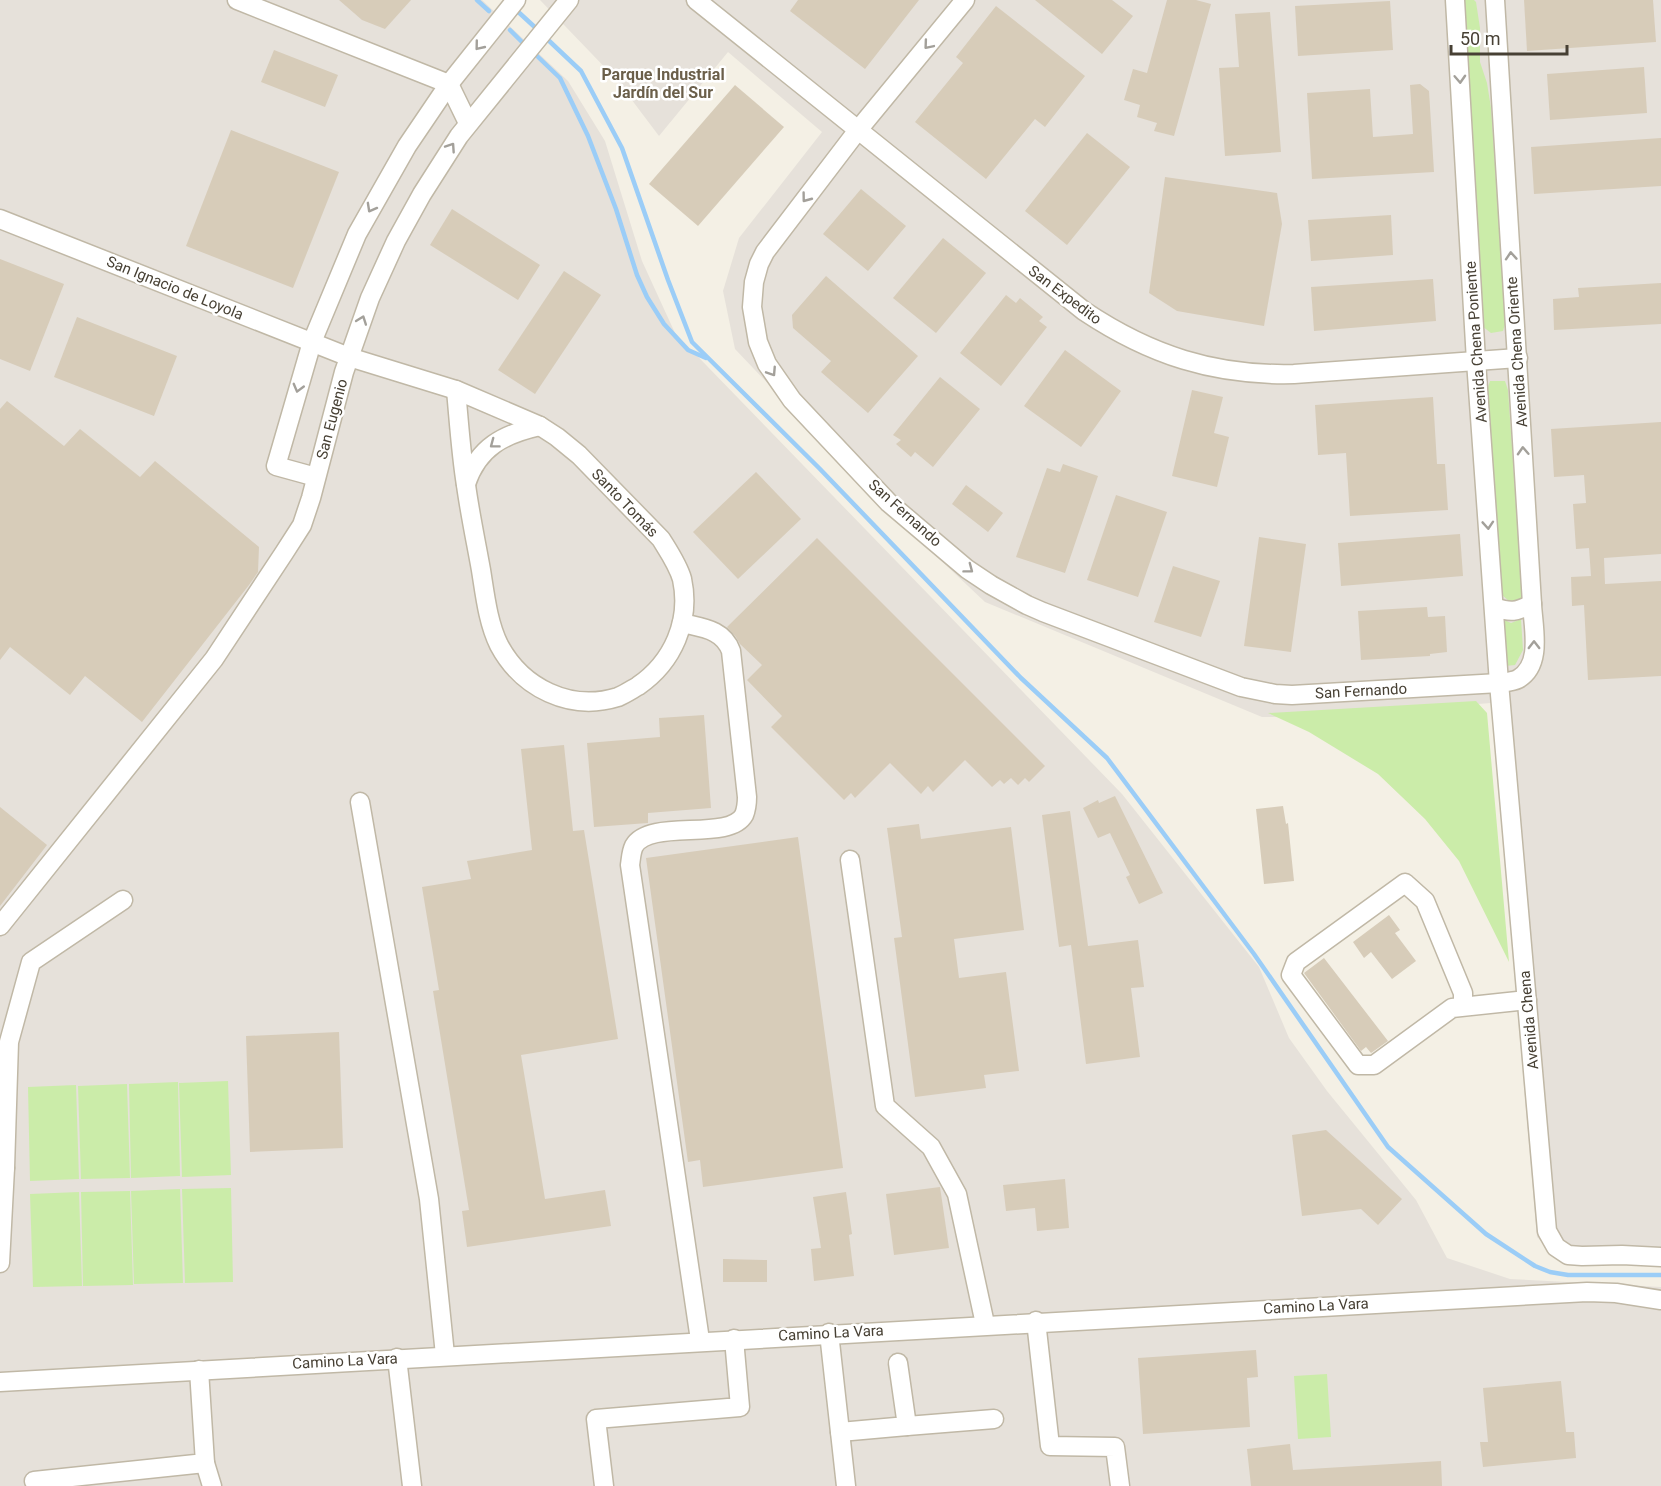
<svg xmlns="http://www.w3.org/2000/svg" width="1661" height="1486" viewBox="0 0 1661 1486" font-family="Roboto,sans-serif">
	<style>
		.industrial { fill: #e6e1da }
		.green { fill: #cbeca9 }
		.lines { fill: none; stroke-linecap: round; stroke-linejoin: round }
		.stream { stroke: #9bcdf7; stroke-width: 4.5 }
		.building { fill: #d7ccb9 }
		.minor-casing { stroke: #c0b8a6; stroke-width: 21 }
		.minor { stroke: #fff; stroke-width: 18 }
		.oneway { stroke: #a3a09a }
		.labels { text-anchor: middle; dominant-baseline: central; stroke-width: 5; stroke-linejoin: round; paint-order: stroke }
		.street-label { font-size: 15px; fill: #474034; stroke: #fff }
		.neighbourhood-label { font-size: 16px; font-weight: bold; fill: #6b5f4a; stroke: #fff }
	</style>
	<rect width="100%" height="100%" fill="#f4f0e5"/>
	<!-- industrial -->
	<g class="industrial">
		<path d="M0,0H482L568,81L605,141L642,261L675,333L1122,794L1259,967L1289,1038L1327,1091L1416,1200L1447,1258L1510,1279L1661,1287V1486H0Z"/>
		<path d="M540,0H1661V1250L1556,1256L1537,1237L1491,703L1308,717H1262L985,602L899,521L735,349L723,291L739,238L822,132L728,52L659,136L616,79Z"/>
	</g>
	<!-- green -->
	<g class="green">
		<path d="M1463,0H1474L1476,2L1480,28V62L1487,83L1491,108L1506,321L1503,331L1491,333L1482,326Z"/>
		<path d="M1490,381H1505L1508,390L1522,590L1521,601H1509L1502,595L1487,390Z"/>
		<path d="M1502,619L1511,623L1521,619L1523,650L1515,665L1505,666Z"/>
		<path d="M1476,701L1487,713L1509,962L1459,861L1425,819L1378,774L1309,732L1268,713Z"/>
		<path d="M228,1081L231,1175L182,1177L179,1083Z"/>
		<path d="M178,1082L180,1176L131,1178L129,1084Z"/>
		<path d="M127,1084L130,1178L81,1179L78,1086Z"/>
		<path d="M76,1085L79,1179L30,1181L28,1087Z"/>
		<path d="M231,1188L233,1282L185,1283L182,1189Z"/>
		<path d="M180,1189L183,1283L134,1284L131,1191Z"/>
		<path d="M130,1191L133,1285L83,1286L81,1192Z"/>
		<path d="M79,1192L82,1286L33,1287L30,1194Z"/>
		<path d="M1327,1374L1331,1437L1298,1439L1294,1376Z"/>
	</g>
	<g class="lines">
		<!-- stream -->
		<g class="stream">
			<path d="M477,0L489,11"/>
			<path d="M514,8L539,31"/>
			<path d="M510,30L522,42"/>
			<path d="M545,37L581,71L622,148L668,280L692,342L819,468L1021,678L1107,758L1254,954L1388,1147L1486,1234L1535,1266L1550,1272L1568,1275H1661"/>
			<path d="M536,55L560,78L588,136L616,209L637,275L647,297L664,324L688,350L706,358"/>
		</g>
	</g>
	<!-- building -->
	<g class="building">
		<path d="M339,0H411L385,29L362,20Z"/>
		<path d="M798,0H919L865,69L790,11Z"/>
		<path d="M1035,0H1112L1133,16L1102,54Z"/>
		<path d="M1167,0H1196L1211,4L1174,136L1154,131L1157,123L1137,117L1140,105L1124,100L1133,69L1147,73Z"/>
		<path d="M1524,0H1653L1656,42L1527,51Z"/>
		<path d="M1390,1L1393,50L1298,56L1295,6Z"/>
		<path d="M996,6L1085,76L1045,127L1035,119L986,179L915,122L963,63L956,57Z"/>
		<path d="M1270,12L1281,152L1225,156L1219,68L1239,67L1235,14Z"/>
		<path d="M274,50L338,75L325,107L261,82Z"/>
		<path d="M1644,67L1647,113L1550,120L1547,74Z"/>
		<path d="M1420,84L1429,91L1434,172L1312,179L1307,93L1370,89L1373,137L1413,134L1410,85Z"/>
		<path d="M735,85L784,127L698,226L649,184Z"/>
		<path d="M231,130L339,172L293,288L186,246Z"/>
		<path d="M1087,133L1130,167L1067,245L1025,211Z"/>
		<path d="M1661,138V186L1534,194L1531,147Z"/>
		<path d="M1165,177L1277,193L1282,224L1264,326L1177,311L1149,293Z"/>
		<path d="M861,189L906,226L868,271L823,234Z"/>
		<path d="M452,209L540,265L518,300L430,245Z"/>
		<path d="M1391,215L1393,255L1311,261L1308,220Z"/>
		<path d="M943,238L986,273L936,333L893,298Z"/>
		<path d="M0,259L64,284L30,371L0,359Z"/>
		<path d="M564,271L601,295L535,394L498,370Z"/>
		<path d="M826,276L918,356L868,413L821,372L831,361L793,328L792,315Z"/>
		<path d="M1433,279L1436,321L1314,331L1311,287Z"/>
		<path d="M1661,283V324L1554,330L1553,299L1579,297L1578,288Z"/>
		<path d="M1006,295L1016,303L1020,298L1043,317L1039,321L1047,327L1001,386L960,353Z"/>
		<path d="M77,317L177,356L154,416L54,377Z"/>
		<path d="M1065,350L1121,391L1081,447L1024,406Z"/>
		<path d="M940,377L980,409L933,467L915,452L911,457L896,444L901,440L893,435Z"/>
		<path d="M1192,390L1223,397L1214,433L1229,437L1217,487L1172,476Z"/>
		<path d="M1433,397L1437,464H1445L1448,510L1350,516L1346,453L1318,455L1315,405Z"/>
		<path d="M7,401L64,446L80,429L140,477L155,461L259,547L258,572L249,585L142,722L85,676L70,695L10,647L0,660V409Z"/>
		<path d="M1661,422V554L1604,558L1605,584L1661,581V676L1588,680L1584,605L1572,606L1571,577L1591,576L1589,548L1576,549L1573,504L1586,503L1584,475L1554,477L1551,429Z"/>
		<path d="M1063,464L1098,476L1065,573L1016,557L1047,468L1060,472Z"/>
		<path d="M756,472L801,519L738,579L693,532Z"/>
		<path d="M966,485L1003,513L988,532L952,504Z"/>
		<path d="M1116,495L1167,512L1138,597L1087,580Z"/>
		<path d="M1460,534L1463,576L1341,586L1338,543Z"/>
		<path d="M1259,537L1306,544L1291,652L1244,646Z"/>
		<path d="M817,538L1045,766L1029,782L1025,778L1018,785L1011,778L1004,784L1000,780L992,787L965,760L933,792L928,786L921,794L890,763L855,798L851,793L844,800L771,727L782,716L747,680L762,665L740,644L736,637L727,627Z"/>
		<path d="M1173,566L1220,581L1201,637L1154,622Z"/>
		<path d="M1427,607L1428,617L1445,616L1447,652L1430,654V656L1361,660L1358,611Z"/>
		<path d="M704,715L711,808L648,813V823L594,827L587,743L660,737L659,718Z"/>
		<path d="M564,745L573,831L584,830L618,1039L521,1055L545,1199L605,1190L611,1226L467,1247L462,1211L469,1210L433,991L439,990L422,887L471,879L467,861L532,850L521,749Z"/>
		<path d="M1115,796L1163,893L1139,904L1126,877L1130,875L1110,833L1098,838L1083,808L1098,800L1099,803Z"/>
		<path d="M1283,806L1286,824L1288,823L1294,881L1264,884L1256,809Z"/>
		<path d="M0,807L47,845L0,906Z"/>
		<path d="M1070,811L1088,946L1138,940L1144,987L1131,988L1140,1057L1086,1064L1071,945L1059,947L1042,815Z"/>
		<path d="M919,824L921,839L1011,827L1024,930L954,939L959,978L1006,972L1019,1071L984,1075L986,1088L915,1097L894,938L902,937L887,828Z"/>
		<path d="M798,837L843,1168L703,1187L700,1160L688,1162L646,858Z"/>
		<path d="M1389,915L1400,930L1395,933L1416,961L1392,979L1371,952L1364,958L1353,942Z"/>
		<path d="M1324,958L1388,1041L1371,1053L1366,1047L1361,1051L1304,973Z"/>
		<path d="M339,1032L343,1148L250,1152L246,1036Z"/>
		<path d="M1326,1130L1402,1199L1378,1225L1361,1209L1302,1216L1292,1135Z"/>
		<path d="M1065,1179L1069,1228L1037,1231L1035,1208L1006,1211L1003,1185Z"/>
		<path d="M940,1187L949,1248L894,1255L886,1194Z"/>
		<path d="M846,1192L852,1234L849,1235L854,1276L814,1281L811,1249L821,1248L813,1197Z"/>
		<path d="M723,1259L767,1260V1282H723Z"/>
		<path d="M1256,1350L1258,1377L1247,1378L1250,1427L1143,1434L1138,1358Z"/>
		<path d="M1561,1381L1566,1432H1574L1576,1458L1483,1467L1480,1442H1488L1483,1388Z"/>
		<path d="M1290,1444L1293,1470L1441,1461L1442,1486H1251L1247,1449Z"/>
	</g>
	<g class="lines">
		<!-- minor casing -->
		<g class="minor-casing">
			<g id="minor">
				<path d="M237,0L449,84L468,123"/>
				<path d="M696,0L1084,311C1150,355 1214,376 1294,374L1518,358"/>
				<path d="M965,0L858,130L765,252L759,264L754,282L752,307L758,342L767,364L792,400L889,503L967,569L991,585L1027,605L1043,612L1241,687L1275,694L1292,695L1499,683C1505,682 1512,682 1518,679C1543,665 1533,627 1532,604L1495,0"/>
				<path d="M1455,0L1476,361L1499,683L1547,1231L1556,1247L1568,1255L1582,1256L1622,1255L1661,1257"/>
				<path d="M0,219L349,357L456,390"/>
				<path d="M456,390L540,426L557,437L579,455L661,539C669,552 678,565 682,579C691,621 673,662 638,686C631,690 625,694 618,697C570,712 522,688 499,645C488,623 485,595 481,570C476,542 470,514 466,485C461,454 459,422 456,390Z"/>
				<path d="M316,477L276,466L312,342L357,234L407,146L449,84L516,0"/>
				<path d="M466,484C478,447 504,434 540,426"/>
				<path d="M1494,607C1511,613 1516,612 1532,604"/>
				<path d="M682,623C702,628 723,629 731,651L747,797C747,802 746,810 744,815C729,842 650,818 634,846C631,852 631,859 630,865L700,1340"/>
				<path d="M360,802L429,1199L445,1355"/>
				<path d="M850,860L885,1106L931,1147L957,1194L985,1324"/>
				<path d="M0,926L214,659L284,553L302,525L311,498L344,372L370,298L396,241L422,194L459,136L569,0"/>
				<path d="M1463,1006V993L1425,901L1405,883L1296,962L1291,975L1358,1065H1374L1452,1008L1527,1000"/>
				<path d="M0,1168H5L0,1263"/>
				<path d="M5,1168L9,1042L31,962L123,900"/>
				<path d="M1036,1321L1050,1446L1115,1447L1120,1486"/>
				<path d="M829,1333L846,1486"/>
				<path d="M397,1358L412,1486"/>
				<path d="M0,1382C529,1349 1058,1318 1587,1292L1616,1293L1661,1300"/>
				<path d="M907,1426L994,1419"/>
				<path d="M840,1432L907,1426L898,1363"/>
				<path d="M205,1463L212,1486"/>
				<path d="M34,1481L205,1463L199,1370"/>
				<path d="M604,1486L596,1419L740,1407L734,1339"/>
			</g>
		</g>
		<!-- minor -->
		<use href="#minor" class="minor"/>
	</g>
	<!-- one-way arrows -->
	<defs><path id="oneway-chevron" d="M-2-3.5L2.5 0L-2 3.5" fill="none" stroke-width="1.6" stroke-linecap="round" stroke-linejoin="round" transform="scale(1.5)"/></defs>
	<g class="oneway">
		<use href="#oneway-chevron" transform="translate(928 45) rotate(130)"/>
		<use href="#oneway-chevron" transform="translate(479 46) rotate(129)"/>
		<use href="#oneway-chevron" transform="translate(1460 79) rotate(87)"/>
		<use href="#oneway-chevron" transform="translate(451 147) rotate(-56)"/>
		<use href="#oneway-chevron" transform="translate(806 198) rotate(127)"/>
		<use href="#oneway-chevron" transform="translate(371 208) rotate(119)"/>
		<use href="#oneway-chevron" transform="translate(1511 256) rotate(-94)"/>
		<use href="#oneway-chevron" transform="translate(362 320) rotate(-70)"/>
		<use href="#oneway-chevron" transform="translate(772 372) rotate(57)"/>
		<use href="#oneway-chevron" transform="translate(298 388) rotate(105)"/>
		<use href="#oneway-chevron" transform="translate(494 444) rotate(143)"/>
		<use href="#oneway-chevron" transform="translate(1523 451) rotate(-93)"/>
		<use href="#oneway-chevron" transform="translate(1488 525) rotate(86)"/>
		<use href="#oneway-chevron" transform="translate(969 569) rotate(37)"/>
		<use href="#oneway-chevron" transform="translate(1534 645) rotate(-90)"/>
	</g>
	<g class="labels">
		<!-- street labels -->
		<g class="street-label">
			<text transform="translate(175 288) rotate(22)">San Ignacio de Loyola</text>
			<text transform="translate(1065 295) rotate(37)">San Expedito</text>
			<text transform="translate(1476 342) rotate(-94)">Avenida Chena Poniente</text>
			<text transform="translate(1517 352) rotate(-94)">Avenida Chena Oriente</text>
			<text transform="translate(332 419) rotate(-75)">San Eugenio</text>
			<text transform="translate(625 503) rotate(46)">Santo Tomás</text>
			<text transform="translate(905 513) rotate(42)">San Fernando</text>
			<text transform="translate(1361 691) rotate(-3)">San Fernando</text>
			<text transform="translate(1529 1020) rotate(-95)">Avenida Chena</text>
			<text transform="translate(1316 1306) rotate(-3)">Camino La Vara</text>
			<text transform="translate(831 1333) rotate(-3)">Camino La Vara</text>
			<text transform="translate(345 1361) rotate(-3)">Camino La Vara</text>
		</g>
		<!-- neighbourhood labels -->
		<g class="neighbourhood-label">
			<text x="663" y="74">Parque Industrial<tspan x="663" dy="18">Jardín del Sur</tspan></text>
		</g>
	</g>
	<!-- scale -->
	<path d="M1451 45v9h116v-9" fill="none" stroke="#474034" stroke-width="3"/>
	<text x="1460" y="45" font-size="18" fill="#474034" stroke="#ffffff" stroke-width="4.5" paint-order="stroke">50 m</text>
</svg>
